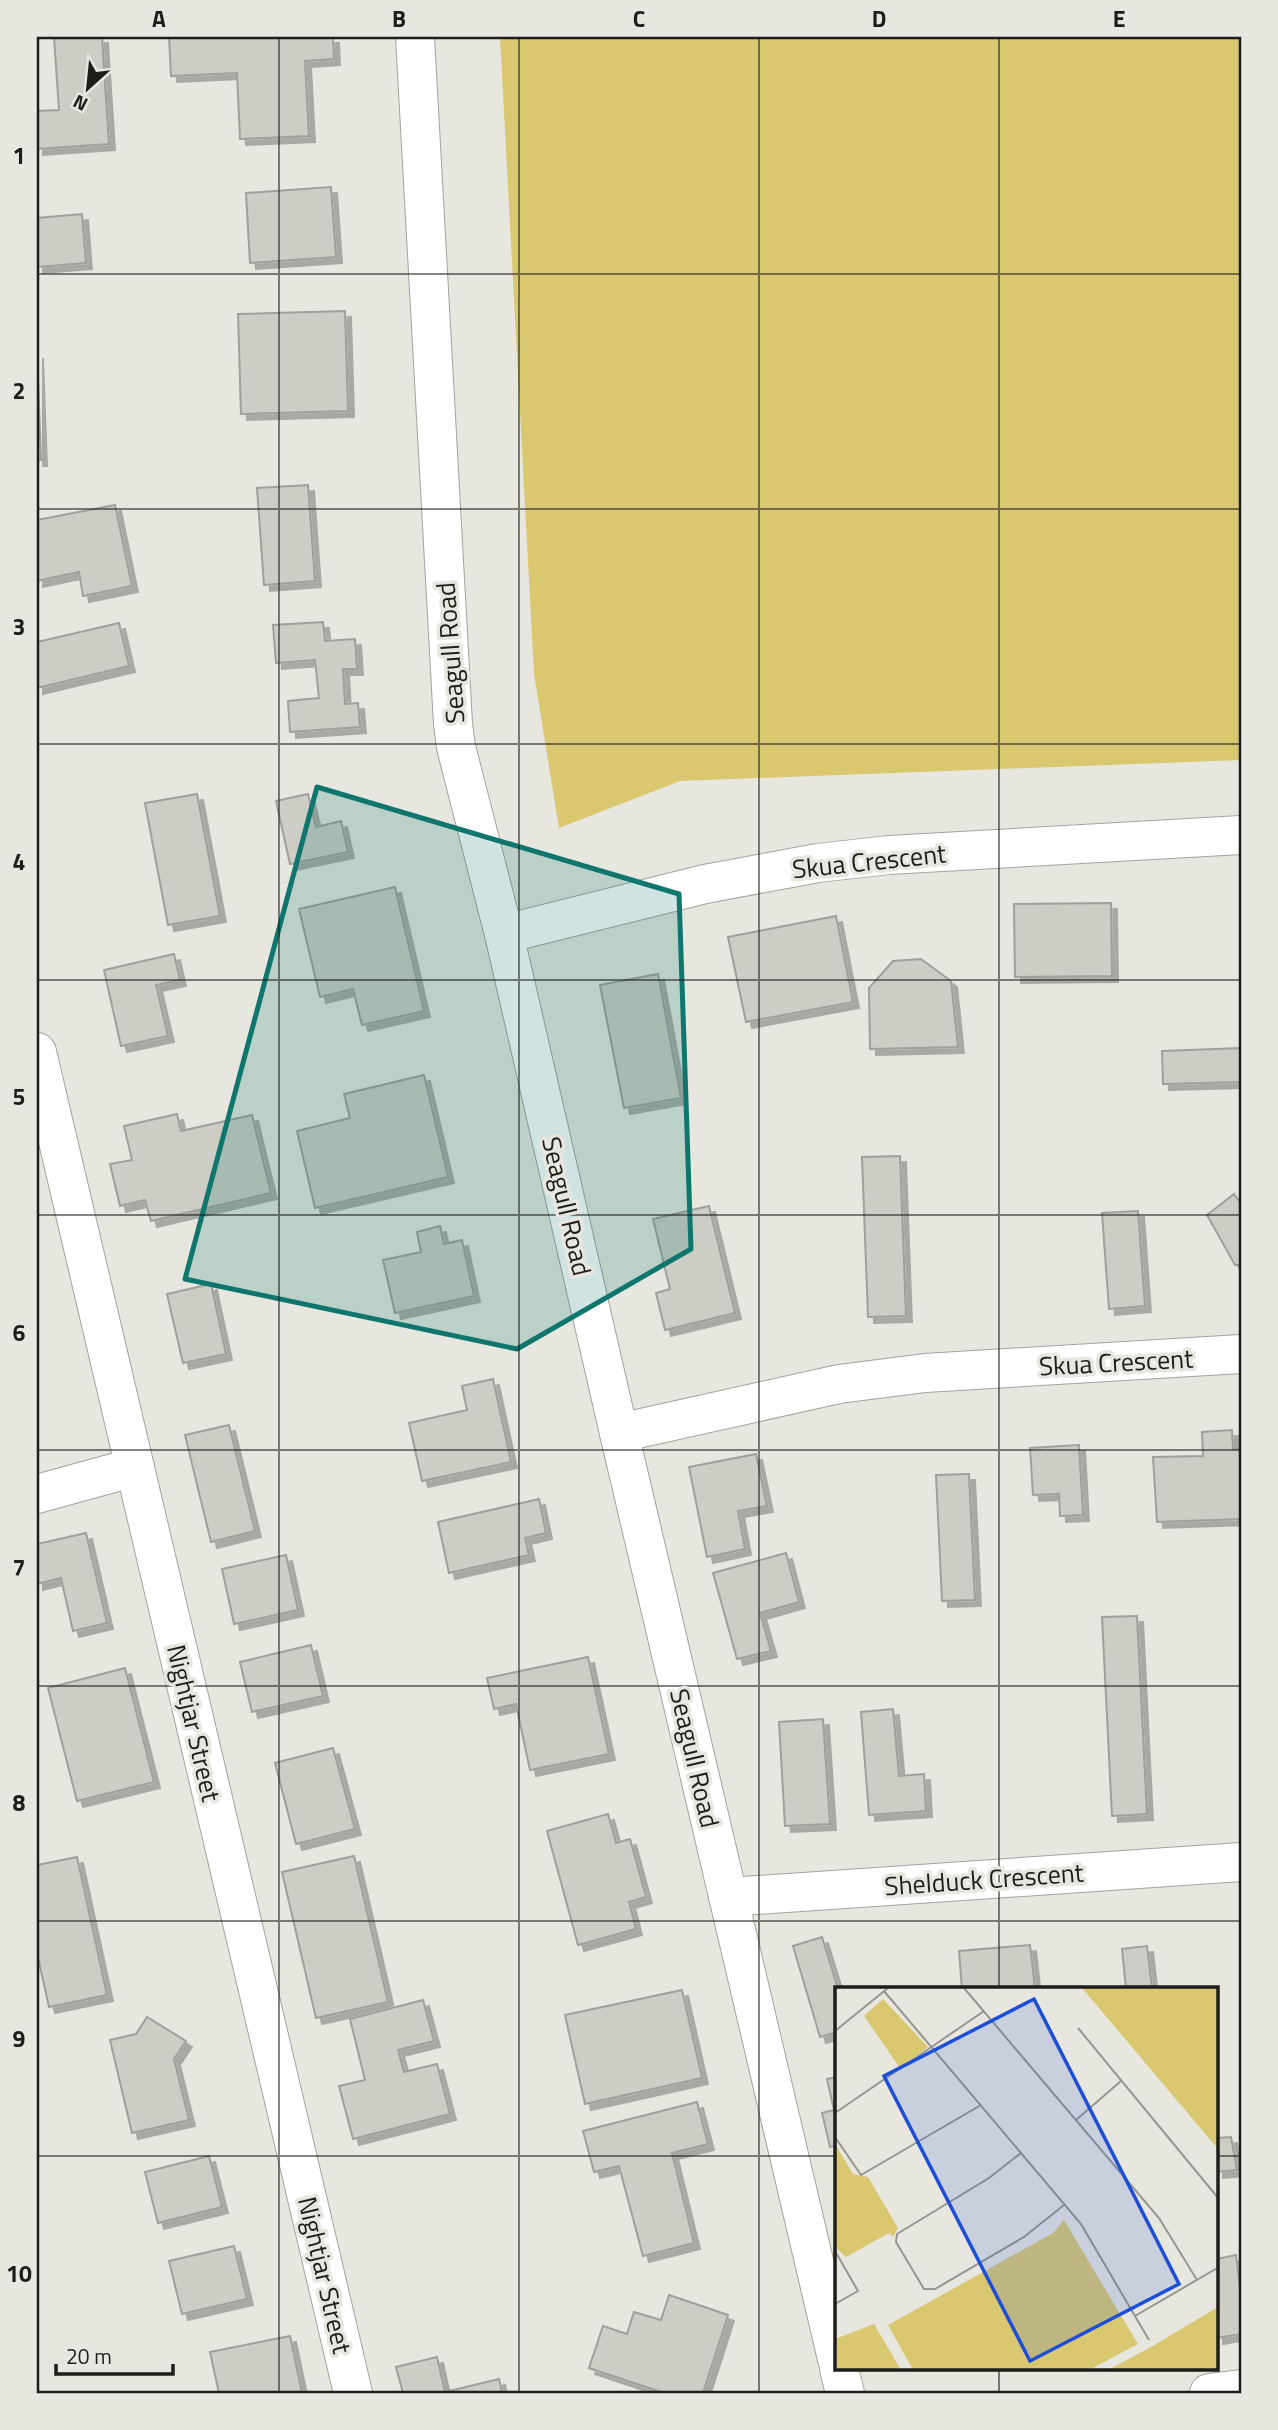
<svg xmlns="http://www.w3.org/2000/svg" width="1278" height="2430" viewBox="0 0 1278 2430" font-family="'Titillium Web',sans-serif">
	<style>
		.green { fill: #dac871 }
		.building { fill: #cdccc5; stroke: #a09f99; stroke-width: 2; filter: url(#shadow) }
		.lines { fill: none; stroke-linecap: round; stroke-linejoin: round }
		.minor-casing { stroke: #a4a39c; stroke-width: 40 }
		.minor { stroke: #fff; stroke-width: 38 }
		.marked { fill: #0f766e; fill-opacity: 0.2; stroke: #0f766e; stroke-width: 5; stroke-linejoin: round }
		.grid { fill: none; stroke: #1d1d1a; stroke-width: 2; stroke-opacity: 0.55 }
		.labels { text-anchor: middle; dominant-baseline: central; stroke-width: 7; stroke-linejoin: round; paint-order: stroke }
		.street-label { font-size: 26px; fill: #1d1d1a; stroke: #e7e6df }
		.inset-road { fill: none; stroke: #969690; stroke-width: 2 }
		.view { fill: #1d4ed8; fill-opacity: 0.15; stroke: #1d4ed8; stroke-width: 3.5 }
		.inset-edge { fill: none; stroke: #1d1d1a; stroke-width: 3.5 }
		.neatline { fill: none; stroke: #1d1d1a; stroke-width: 2.5 }
		.grid-label { font-size: 23px; text-anchor: middle; font-weight: bold; fill: #1d1d1a }
	</style>
	<defs>
		<filter id="shadow"><feDropShadow dx="6" dy="6" stdDeviation="0" flood-color="#0004"/></filter>
	</defs>
	<rect width="100%" height="100%" fill="#e7e6df"/>
	<!-- green -->
	<path class="green" d="M500,37H1241V760L680,781L559,828L534,674Z"/>
	<!-- building -->
	<g class="building">
		<path d="M54,37H102L109,144L37,149V111L59,110Z"/>
		<path d="M169,37H333L334,59L305,61L309,136L240,139L237,73L171,76Z"/>
		<path d="M331,187L336,257L250,263L246,193Z"/>
		<path d="M82,214L86,263L37,267V218Z"/>
		<path d="M345,311L348,411L241,414L238,314Z"/>
		<path d="M37,352L41,460H37Z"/>
		<path d="M308,485L315,581L264,585L257,488Z"/>
		<path d="M115,505L132,586L83,596L79,572L37,581V520Z"/>
		<path d="M323,622L325,641L355,639L357,669H343L345,704L358,703L360,727L290,732L288,701L319,698L315,660L276,663L273,625Z"/>
		<path d="M119,623L129,666L37,688V642Z"/>
		<path d="M197,794L220,916L168,925L145,803Z"/>
		<path d="M308,794L316,827L341,821L348,852L290,864L276,801Z"/>
		<path d="M395,887L424,1011L362,1025L353,989L320,997L299,909Z"/>
		<path d="M1111,903L1112,976L1015,977L1014,904Z"/>
		<path d="M836,916L853,1002L746,1022L728,937Z"/>
		<path d="M174,954L180,980L156,985L168,1036L121,1046L104,970Z"/>
		<path d="M921,959L951,981L958,1047L870,1049L869,988L893,961Z"/>
		<path d="M658,974L681,1098L624,1108L600,985Z"/>
		<path d="M1241,1048V1082L1163,1084L1162,1051Z"/>
		<path d="M424,1075L448,1177L315,1208L297,1131L350,1118L344,1094Z"/>
		<path d="M177,1114L181,1131L252,1115L271,1193L151,1221L145,1200L120,1206L110,1164L132,1160L124,1126Z"/>
		<path d="M900,1156L906,1316L868,1317L862,1157Z"/>
		<path d="M1234,1194L1241,1204V1265H1235L1207,1215Z"/>
		<path d="M709,1206L735,1313L665,1330L656,1293L670,1289L653,1219Z"/>
		<path d="M1138,1211L1145,1306L1109,1309L1102,1213Z"/>
		<path d="M440,1226L444,1244L462,1240L474,1296L395,1313L383,1260L421,1252L417,1232Z"/>
		<path d="M211,1284L226,1354L183,1363L167,1294Z"/>
		<path d="M493,1379L511,1462L422,1481L409,1423L467,1410L462,1386Z"/>
		<path d="M229,1425L255,1531L211,1542L185,1435Z"/>
		<path d="M1232,1430L1233,1449H1241V1519L1157,1522L1153,1457L1203,1456L1202,1432Z"/>
		<path d="M1079,1445L1083,1515L1060,1516L1059,1494L1033,1495L1030,1448Z"/>
		<path d="M756,1454L767,1506L738,1511L745,1549L707,1557L689,1467Z"/>
		<path d="M969,1474L975,1600L942,1601L936,1475Z"/>
		<path d="M539,1499L546,1533L525,1538L529,1555L449,1573L438,1522Z"/>
		<path d="M86,1533L107,1623L73,1631L61,1578L37,1584V1544Z"/>
		<path d="M786,1553L799,1602L760,1613L771,1651L737,1659L713,1573Z"/>
		<path d="M286,1555L298,1610L234,1624L222,1569Z"/>
		<path d="M1137,1616L1147,1814L1112,1816L1102,1617Z"/>
		<path d="M311,1645L323,1696L252,1712L240,1662Z"/>
		<path d="M588,1657L609,1754L530,1770L516,1704L494,1709L487,1678Z"/>
		<path d="M125,1668L154,1782L77,1801L48,1688Z"/>
		<path d="M893,1709L899,1776L924,1774L926,1811L869,1815L861,1712Z"/>
		<path d="M823,1719L830,1824L785,1826L779,1722Z"/>
		<path d="M333,1748L355,1829L296,1844L275,1763Z"/>
		<path d="M608,1814L616,1843L630,1839L646,1897L629,1902L636,1929L578,1945L547,1831Z"/>
		<path d="M354,1856L388,2002L316,2018L282,1872Z"/>
		<path d="M77,1857L107,1995L49,2007L37,1953V1865Z"/>
		<path d="M822,1937L838,1989L837,2032L820,2037L793,1946Z"/>
		<path d="M1030,1945L1035,1989H962L959,1951Z"/>
		<path d="M1147,1946L1152,1989H1126L1122,1949Z"/>
		<path d="M682,1990L702,2078L585,2104L565,2015Z"/>
		<path d="M423,2000L434,2041L398,2050L404,2072L437,2064L450,2114L353,2139L339,2086L365,2080L350,2019Z"/>
		<path d="M147,2017L186,2041L174,2059L189,2120L132,2133L110,2040L136,2034Z"/>
		<path d="M837,2077V2145L830,2147L822,2113L834,2110L827,2079Z"/>
		<path d="M697,2102L708,2144L672,2153L694,2243L643,2256L619,2166L594,2172L583,2131Z"/>
		<path d="M1231,2137L1237,2170L1217,2172V2138Z"/>
		<path d="M209,2156L222,2207L158,2223L145,2172Z"/>
		<path d="M234,2246L247,2299L182,2314L169,2261Z"/>
		<path d="M1236,2255L1241,2296V2334L1217,2338V2259Z"/>
		<path d="M669,2295L728,2315L703,2393H664L589,2368L603,2326L627,2334L634,2312L661,2320Z"/>
		<path d="M290,2336L302,2393H219L210,2352Z"/>
		<path d="M437,2357L445,2392L499,2379L502,2393H403L396,2367Z"/>
	</g>
	<g class="lines">
		<!-- minor casing -->
		<g class="minor-casing">
			<g id="minor">
				<path d="M415,37L453,724L456,747L504,934L619,1433L837,2359"/>
				<path d="M504,934L705,884L818,863L889,855L1241,835"/>
				<path d="M37,1052L353,2393"/>
				<path d="M619,1433L839,1384L925,1373L1241,1354"/>
				<path d="M37,1494L135,1467"/>
				<path d="M728,1897L1241,1862"/>
				<path d="M839,2369L845,2393"/>
				<path d="M1209,2393L1241,2389"/>
			</g>
		</g>
		<!-- minor -->
		<use href="#minor" class="minor"/>
	</g>
	<!-- marked area -->
	<path class="marked" d="M317,787L679,894L691,1249L517,1349L185,1279Z"/>
	<!-- grid -->
	<path class="grid" d="M279,37V2393M519,37V2393M759,37V2393M999,37V1989M37,274H1241M37,509H1241M37,744H1241M37,980H1241M37,1215H1241M37,1450H1241M37,1686H1241M37,1921H1241M37,2156H837M1217,2156H1241M999,2369V2393"/>
	<g class="labels">
		<!-- street labels -->
		<g class="street-label">
			<text transform="translate(450 653) rotate(-94)">Seagull Road</text>
			<text transform="translate(869 861) rotate(-6)">Skua Crescent</text>
			<text transform="translate(567 1206) rotate(77)">Seagull Road</text>
			<text transform="translate(1116 1362) rotate(-3)">Skua Crescent</text>
			<text transform="translate(194 1723) rotate(77)">Nightjar Street</text>
			<text transform="translate(695 1758) rotate(77)">Seagull Road</text>
			<text transform="translate(984 1879) rotate(-4)">Shelduck Crescent</text>
			<text transform="translate(325 2275) rotate(77)">Nightjar Street</text>
		</g>
	</g>
	<!-- overview -->
	<g transform="translate(835 1987)">
		<rect width="383" height="383" fill="#e7e6df"/>
		<path d="M247,1H383V162ZM48,12L93,60L65,81L29,29ZM0,157L18,187L33,190L63,241L58,250L54,246L11,270L0,260ZM229,233L303,357L254,383H78L53,338L218,246ZM383,320V383H273L316,360ZM39,337L66,383H0V352Z" fill="#dac871"/>
		<path class="inset-road" d="M129,1L324,231L362,293M49,4L246,237L314,353M243,41L384,212M0,44L53,1M0,126L149,24M241,133L286,94M0,150L26,188L146,118M186,166L154,191L62,247L61,255L89,302H100L189,250L229,218M0,264L23,304L0,317M300,329L384,280"/>
		<path class="view" d="M199,12L344,297L195,374L49,89Z"/>
		<rect width="383" height="383" class="inset-edge"/>
	</g>
	<!-- border -->
	<rect width="1278" height="2430" fill="none" stroke="#e7e6df" stroke-width="77"/>
	<!-- north arrow -->
	<g transform="translate(88 88) rotate(207)" stroke="#e7e6df" stroke-width="5" paint-order="stroke">
	<path d="M0-5L12 26L0 18L-12 26Z" fill="#1d1d1a"/>
	<text y="-10" font-size="19" font-weight="bold" text-anchor="middle" fill="#1d1d1a">N</text>
	</g>
	<!-- scale -->
	<path d="M56 2364v10h117v-10" fill="none" stroke="#1d1d1a" stroke-width="3.5"/>
	<text x="66" y="2364" font-size="21" fill="#1d1d1a" stroke="#e7e6df" stroke-width="5" paint-order="stroke">20 m</text>
	<rect x="38" y="38" width="1202" height="2354" class="neatline"/>
	<g class="grid-label">
		<text x="159" y="27">A</text>
		<text x="399" y="27">B</text>
		<text x="639" y="27">C</text>
		<text x="879" y="27">D</text>
		<text x="1119" y="27">E</text>
		<text x="19" y="164">1</text>
		<text x="19" y="399">2</text>
		<text x="19" y="635">3</text>
		<text x="19" y="870">4</text>
		<text x="19" y="1105">5</text>
		<text x="19" y="1341">6</text>
		<text x="19" y="1576">7</text>
		<text x="19" y="1811">8</text>
		<text x="19" y="2047">9</text>
		<text x="19" y="2282">10</text>
	</g>
</svg>
